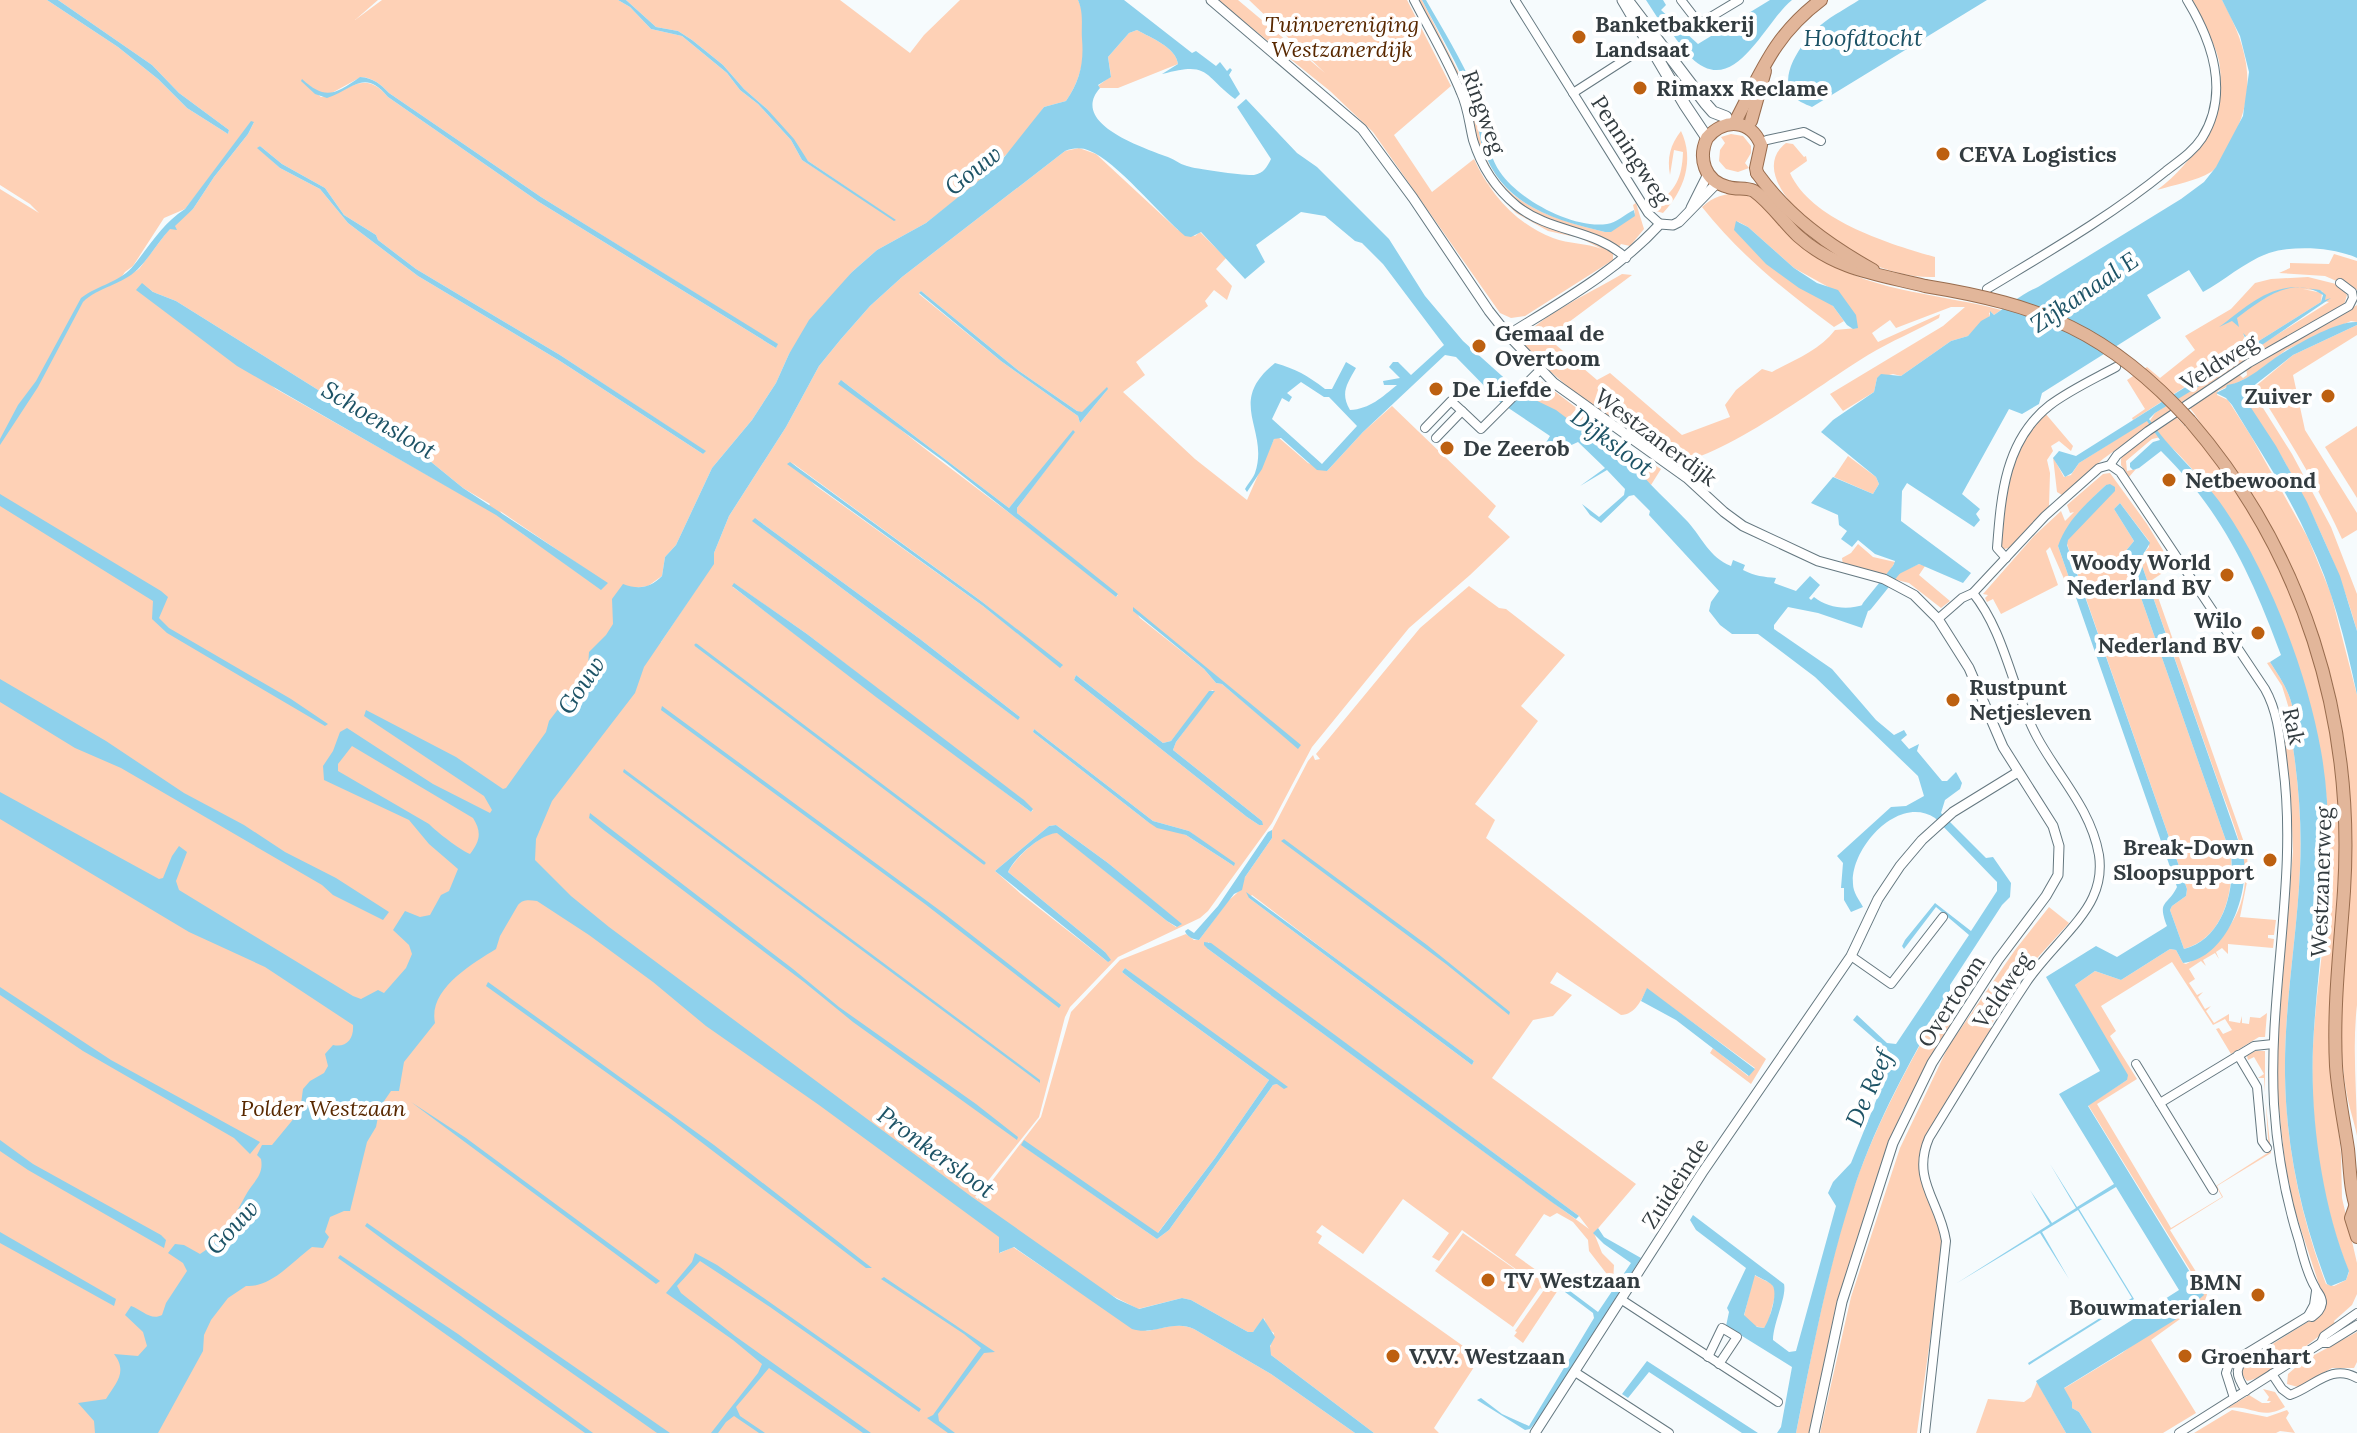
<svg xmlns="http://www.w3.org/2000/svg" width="2357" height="1433" viewBox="0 0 2357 1433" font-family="Lora,serif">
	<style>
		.green { fill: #fed1b6; fill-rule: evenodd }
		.water { fill: #8ed1ec; fill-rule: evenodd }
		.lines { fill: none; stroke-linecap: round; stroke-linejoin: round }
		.stream { stroke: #8ed1ec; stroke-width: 3 }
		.canal { stroke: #8ed1ec; stroke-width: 10 }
		.minor-casing { stroke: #657880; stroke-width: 10 }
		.tertiary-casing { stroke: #657880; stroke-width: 11 }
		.secondary-casing { stroke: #657880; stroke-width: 13 }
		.primary-casing { stroke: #986c4e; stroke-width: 14 }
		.minor { stroke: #fff; stroke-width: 8 }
		.tertiary { stroke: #fff; stroke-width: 9 }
		.secondary { stroke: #fff; stroke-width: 11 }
		.primary { stroke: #e2b69a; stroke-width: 12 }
		.primary-bridge-casing { stroke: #986c4e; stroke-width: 14; stroke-linecap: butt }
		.primary-bridge { stroke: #e2b69a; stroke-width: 12 }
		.poi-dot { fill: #bd6010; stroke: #fff; stroke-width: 3 }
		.labels { text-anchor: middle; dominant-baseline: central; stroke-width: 8; stroke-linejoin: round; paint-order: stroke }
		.park-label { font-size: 22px; font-style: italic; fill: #582800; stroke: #fff }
		.poi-label { font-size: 22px; font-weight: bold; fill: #333c40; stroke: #fff; text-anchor: start }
		.street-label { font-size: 22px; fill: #333c40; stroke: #fff }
		.water-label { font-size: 24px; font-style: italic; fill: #1d5366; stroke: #fff }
	</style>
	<rect width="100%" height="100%" fill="#f6fbfd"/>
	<!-- green -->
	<g class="green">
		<path d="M0,0H47L118,47L158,79L187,108L228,134L229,130L179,93L152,65L58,0H378L355,20L382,0H618L630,7L651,29L682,36L727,73L740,90L758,104L791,140L802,160L895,220L808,161L767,109L744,89L723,65L692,40L678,31L656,27L626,0H840L910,53L924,35L960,0H1078C1092,30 1085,75 1066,101L1044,107L1018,143L977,183L926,223L877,250L852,272L789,354L776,383L752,420L712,468L676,545L665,557L662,576L648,586L634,588L661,642L713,564L714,553L729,516L786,427L819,366L841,339L870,306L902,277L1065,151L1079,148L1096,154L1178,230L1195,236L1200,232L1226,258L1216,269L1232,286L1227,300L1214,290L1205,301L1208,306L1136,362L1145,375L1123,392L1195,459L1247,500L1274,439L1278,437L1308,463L1327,471L1363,432L1392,406L1496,506L1488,517L1510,537L1470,575L1409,628L1312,747L1272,823L1208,911L1200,918L1118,957L1070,1007L1065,1017L1039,1117L975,1197L978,1199L1041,1117L1071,1012L1120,960L1186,934L1194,940H1199L1228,901L1237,893L1245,877L1272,838V830L1308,761L1313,755L1315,760L1320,759L1316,754L1420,628L1469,586L1499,608L1506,609L1565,655L1521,706L1538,721L1475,804L1495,820L1486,838L1766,1059L1751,1084L1710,1053L1713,1048L1748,1076L1755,1068L1647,989C1642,999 1635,1015 1621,1015L1557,972L1550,983L1572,995L1553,1016L1533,1020L1492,1078L1636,1184L1594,1233L1602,1253L1614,1265L1613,1282L1589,1251L1588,1240L1573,1222L1557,1213L1550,1217L1544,1214L1515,1255L1560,1287L1523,1343L1514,1336L1517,1332L1515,1331L1544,1290L1540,1288L1513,1327L1435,1271L1463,1233L1539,1286L1462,1230L1439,1261L1432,1257L1449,1233L1403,1199L1363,1254L1322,1225L1316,1232L1322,1236L1318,1243L1480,1358L1434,1428L1439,1433H1374L1271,1355L1269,1351L1274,1333L1268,1329L1264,1318L1253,1332H1248L1191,1300L1182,1298L1138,1309L999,1237L1000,1253L1013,1247L1072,1287L1147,1331C1163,1328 1179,1322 1194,1329L1271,1374L1355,1433H0V189L39,213L30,204L0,185ZM361,77C374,78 380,84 389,93L541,197L777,344L776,348L539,202L388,97C363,67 351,93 321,97L301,80L321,94L328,95ZM254,122L248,134L214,177L193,209L170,228L139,269L118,282L125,272L133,266L164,218L185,209ZM260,146L282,164L325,188L344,215L376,235L378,240L416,269L560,355L705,451L703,454L560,361L418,276L348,223L320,189L280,168L258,148ZM142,283L153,292L176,301L425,457L463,488L490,504L487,509L276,389ZM921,291L1019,371L1077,411L1082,413L1108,389L1080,423L1078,416L1001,361L919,294ZM841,380L1009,508L1075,431L1017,508V513L1118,595L1116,597C1027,522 929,457 841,380ZM791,462L981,601L1062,666L1060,667L983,606L816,486ZM500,511L596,576L601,589C583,577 566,564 549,552C530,538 513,531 500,511ZM755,518L920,639L1020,717L1017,719L796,554ZM735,584L807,634L1033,810L1031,812L733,587ZM1133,608L1300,745L1298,748L1222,684L1216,683L1204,669L1140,618ZM1076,675L1163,743L1171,741L1212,690L1214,691L1176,742L1173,750L1262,821L1259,825L1247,817L1074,680ZM1034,729L1153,821L1189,831L1234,866L1186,835L1148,822L1033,732ZM1056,825L1108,863L1181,924L1176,927L1167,921L1057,832C1041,834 1015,858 1008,872L1105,952L1108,962L1021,894L995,871L1049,826ZM1252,895L1397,1005L1474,1061L1472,1065L1249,898ZM1208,942L1579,1216L1589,1229L1208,949ZM1125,968L1277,1084L1273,1085L1169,1230L1157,1239L1022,1145L1024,1141L1157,1234L1215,1158L1269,1080L1132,980L1122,972Z"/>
		<path d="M1217,0H1238L1325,73L1249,0H1407L1451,86L1394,135L1432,192L1474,159C1490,194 1516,224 1553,238C1569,244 1586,243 1602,249L1580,238L1548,231L1516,213L1489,185L1476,157L1529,217L1545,226L1593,240L1613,252V260L1525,316L1511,318L1500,313L1373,132L1330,91Z"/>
		<path d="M1417,0H1422L1468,91C1476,109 1477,127 1482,146C1498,204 1553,219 1605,232L1635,213L1633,205L1636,203L1644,229L1630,246L1621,244L1619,247L1603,239L1562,227L1516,203L1491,175L1479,148L1470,108Z"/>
		<path d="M2187,0H2222C2250,51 2259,94 2228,147C2224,155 2218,168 2211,172C2196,181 2174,185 2157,190C2195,163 2228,110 2219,61C2214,38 2199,19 2187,0Z"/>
		<path d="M1137,30C1151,38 1176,47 1178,64L1118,88H1100L1098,86L1111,76L1108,57L1129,33Z"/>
		<path d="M1681,131C1695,160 1684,191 1663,213L1656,211L1648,201L1650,199L1654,205C1676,191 1682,178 1683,152L1674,150L1670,175C1667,158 1670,145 1681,131Z"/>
		<path d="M1731,134L1743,136L1751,146V153L1745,163L1749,168L1738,172L1726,169L1719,161L1720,150L1725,143L1721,137Z"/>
		<path d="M1786,143L1793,144L1804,157L1806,156L1807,161L1790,173C1811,220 1889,244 1935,257V277C1912,278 1889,271 1868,263C1837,249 1740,179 1786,143Z"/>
		<path d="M1740,193C1776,204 1797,240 1828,261C1872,292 1948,295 2001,310L1994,315L1991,312L1989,313L1990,316L1968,336L1951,341L1901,376L1893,374L1877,378L1874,392L1843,411L1830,394L1943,326L1965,307H1951L1896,328L1890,320L1872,333L1878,342L1940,314L1939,318C1916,331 1891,341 1868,355C1829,378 1709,470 1669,461L1592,408L1526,350C1525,343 1524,337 1529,332C1545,314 1599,288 1622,274L1632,275L1561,328L1556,335V345L1597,380L1610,373L1682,435L1730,417L1725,405L1736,390L1762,369L1772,372C1794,360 1820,350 1835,330L1857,328L1832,289L1794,268L1748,227L1737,221L1833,306L1844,321L1834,327C1785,291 1740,255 1702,207C1714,196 1724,194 1740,193Z"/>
		<path d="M2334,254L2357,261V290L2325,276L2279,273L2290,268V263L2329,264Z"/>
		<path d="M2308,277L2340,285L2347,295L2344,305L2180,403L2103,459L2062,495L2057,492L2053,457L2064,477L2071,475L2079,463L2147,420L2149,422L2155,413L2216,373L2218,375V372L2329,302L2324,301L2325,298L2322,291L2303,289L2322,293L2321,302L2254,344L2243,334L2249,346L2133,420L2132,418L2145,409L2127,380L2147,367L2160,378L2195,350L2185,336L2231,309L2255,283L2271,279Z"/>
		<path d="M2357,305V322L2351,321L2286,350L2252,376L2218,391L2217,395L2228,400L2251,436L2308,538L2331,594L2357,695V1005C2352,1048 2357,1093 2357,1136C2354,1120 2348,1105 2346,1089C2343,1073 2341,1045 2341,1029C2340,964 2351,899 2351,834C2352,690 2299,549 2209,436C2201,425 2197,416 2189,407L2177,418L2207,449L2244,501L2282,571L2318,669L2320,686L2332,732L2341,827L2330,1011L2333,1084L2341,1153L2342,1198L2357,1263V1294L2352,1305L2334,1321L2335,1324C2314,1339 2271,1377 2247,1381L2240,1372L2247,1360L2322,1313L2326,1306L2294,1208L2285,1163L2278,1099V1037L2293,851L2291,798L2283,730L2291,715L2282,686L2267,663L2270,662C2279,676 2291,693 2293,711C2294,723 2292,735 2293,747C2299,788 2302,828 2300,869C2297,938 2284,1006 2285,1075C2286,1147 2301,1217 2326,1284L2334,1286L2346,1280L2349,1272C2321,1203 2309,1120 2313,1046C2316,987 2327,929 2329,871C2332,795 2317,723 2292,651C2262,566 2228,500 2161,437L2152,439L2126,461L2127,471L2136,469L2129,477L2121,465V459C2130,444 2151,441 2162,423L2238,373L2243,378L2247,375L2246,367Z"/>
		<path d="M2357,325V335L2293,375L2305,430L2357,513V530L2342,539C2318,486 2288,438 2257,389L2253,392L2292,454L2331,527L2357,594V631C2340,569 2314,515 2283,459C2272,439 2250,415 2244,396L2293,355Z"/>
		<path d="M1541,381L1615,437L1614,445L1610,450L1569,421L1521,393L1529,383Z"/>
		<path d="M2045,413L2073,446L2071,451L2059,441L2051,446L2053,451L2047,460L2050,473L2049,506L2009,548L2004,549L2000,544L2007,484L2021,440Z"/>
		<path d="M2357,426V498L2325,447Z"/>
		<path d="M1621,445L1661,469L1651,485L1614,453Z"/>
		<path d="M1848,456L1876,477L1879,484L1873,494L1834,477Z"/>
		<path d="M2110,473L2147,524L2169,560L2163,555L2156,561L2160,567L2170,561L2173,566L2152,580L2247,851L2248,877L2240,917L2276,920L2274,935H2268V938L2274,939L2273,948L2228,944V954L2222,948L2216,952L2219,959L2215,953L2203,960L2206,966L2201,961L2189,969L2195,979L2189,983L2197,995L2203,992L2198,997L2205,1009L2211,1006L2206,1011L2214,1023L2229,1014V1021L2240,1023L2242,1016V1023L2249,1024L2250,1017L2260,1018L2267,1013L2265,1037H2259L2231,1054L2216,1029L2219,1028L2223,1034L2232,1030L2225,1019L2213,1025L2172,962L2101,1006L2116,1031L2110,1036L2137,1079L2097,1104L2171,1228L2222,1197L2216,1186L2269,1152L2264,1078H2258L2264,1074L2254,1057L2248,1060L2247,1056L2255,1051H2265V1096L2271,1153L2217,1186L2223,1197L2170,1230L2208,1291L2205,1301L2151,1340L2196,1413L2163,1433H2092L2079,1412L2072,1408V1402L2063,1389L2122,1353L2203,1291L2088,1105L2127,1080L2075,985L2095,971L2121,980L2170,949L2176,950L2183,963L2186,964C2221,947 2247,912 2245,872C2244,845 2224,800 2215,773C2190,702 2165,631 2140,560L2141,556L2149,547V541L2120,503L2114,509L2134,541L2125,552L2231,855C2234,891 2224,938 2184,949L2170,910L2172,906L2186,896L2187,889L2067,544V540L2115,489L2106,485C2084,505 2073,520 2058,546L2072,586L2068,588L2050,547L2046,551L2058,585L2001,614L1993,599L1987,602L1985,598L1988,595L1983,594L2034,536L2061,511L2065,521L2074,512L2070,513L2067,505L2103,474Z"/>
		<path d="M1858,544L1873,557L1895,562L1889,573L1883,576L1843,566L1842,558L1851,553Z"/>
		<path d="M1919,564L1925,566L1919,575L1950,601L1941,608L1909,583L1893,579L1896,574Z"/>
		<path d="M2049,907L2069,923L2019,978L1995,1016L1989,1036L1922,1151L1940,1223L1943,1247L1917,1433H1820L1851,1297L1900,1148L1948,1047L2015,950Z"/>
		<path d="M1937,1015L1951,1024L1902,1111L1884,1158L1835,1310L1809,1433H1796C1812,1353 1827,1271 1852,1193C1873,1131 1904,1072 1937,1015Z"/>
		<path d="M1754,1275L1772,1284L1776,1292L1768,1323L1764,1328L1754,1326L1744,1316Z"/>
		<path d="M2357,1332V1362L2354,1368H2332L2298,1387L2287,1384L2288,1374L2303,1361Z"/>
		<path d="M2037,1382L2066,1433H1976L1988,1399L2024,1402L2031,1397Z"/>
		<path d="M2263,1389L2275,1392L2285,1407C2260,1422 2249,1402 2226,1409L2249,1395L2262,1403H2269L2271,1401H2267L2269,1397Z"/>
		<path d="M2232,1410L2267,1417L2287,1410L2289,1413L2286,1418L2295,1433L2280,1431L2276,1433H2194Z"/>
	</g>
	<!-- water -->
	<g class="water">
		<path d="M47,0H58L152,65L179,93L229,130L228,134L187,108L158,79L118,47Z"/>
		<path d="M618,0H626L656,27L678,31L692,40L723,65L744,89L767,109L794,139L808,161L896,220L894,221L802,160L791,140L758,104L740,90L727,73L682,36L651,29L630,7Z"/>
		<path d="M1078,0H1124L1192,53L1196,51L1216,66L1220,62L1227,71L1230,68L1232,70L1229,75L1240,94L1235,99C1202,74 1210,61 1162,74L1178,64C1176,47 1151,38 1137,30L1129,33L1108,57L1111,77L1098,85L1100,88C1069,123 1142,147 1165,156C1173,158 1179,164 1187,166C1195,169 1246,176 1254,175C1264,173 1267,167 1271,159L1237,107L1246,99L1297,153L1317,167L1389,239L1425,296L1463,341L1521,393L1556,410L1643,476C1657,492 1673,506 1688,522C1703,539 1709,557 1731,566L1733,560L1745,565L1743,570C1755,576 1764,577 1776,578L1774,583L1796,591L1810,576L1820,585L1809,598L1811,600L1814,597C1828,608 1848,611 1865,604L1869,608L1862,628L1818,613L1788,607L1774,625V629L1832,669L1876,720L1894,735L1904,730L1907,735L1901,740L1909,749L1919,744L1917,751L1942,781H1947L1956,772L1962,783L1960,789L1945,800L1941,813L1986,858L1993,857L2011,883L2010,897L2002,905L1950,985V991C1913,1056 1875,1122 1852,1195C1827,1273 1812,1353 1796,1433H1777L1781,1427L1792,1367L1726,1326L1729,1312L1727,1308L1746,1268L1696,1230L1690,1220L1693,1215L1784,1284C1787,1297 1773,1323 1773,1340L1789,1352L1796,1351L1836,1206L1828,1193L1833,1182L1851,1163L1894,1056L1853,1020L1857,1015L1887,1043L1896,1044L1969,935L1936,907L1904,949L1902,946L1905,940L1935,903L1971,931L1997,891V882L1935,818C1898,794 1850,849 1853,884C1853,892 1859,900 1863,907L1851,912L1844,900V888H1841L1843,863L1837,856L1891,807L1906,806L1924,796L1918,776L1815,677L1758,634H1732L1720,625L1709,611L1711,602L1719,591L1649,515L1650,511L1634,495L1629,496L1601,523L1590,515L1582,504L1599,517L1624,495L1625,489L1607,470L1580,486L1605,468L1578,442L1565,448L1549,450L1544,446L1550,436L1501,403L1456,357L1445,355L1363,432L1327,471L1317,470L1281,438L1274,439L1262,469L1247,492L1245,489C1248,484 1253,478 1255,473C1270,429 1225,403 1275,363C1296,369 1307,375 1325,389H1332L1346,362L1356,368C1347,384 1340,393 1350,410C1370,409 1382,397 1397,385H1384L1383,381L1400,378L1389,367L1393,362H1398L1411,375L1444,345L1383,264L1362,243L1355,241L1325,216L1301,212L1256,245L1265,262L1245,279L1201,232L1191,237L1185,236C1161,216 1115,160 1090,151C1081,147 1073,148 1065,151L902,277L870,306L841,339L819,366L786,427L729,516L714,553V564L644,667L635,693L552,801L536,839L535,860L571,896L609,927L972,1197L1117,1299L1139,1309L1182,1298L1191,1300L1248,1332H1253L1263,1318L1275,1337L1270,1346L1271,1355L1374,1433H1355L1271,1374L1194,1329C1173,1319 1153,1336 1132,1329L1014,1247L999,1253V1237L819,1105L706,1026L653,982L589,935L537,901C529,900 523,899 518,905L500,936L496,949C472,964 428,989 435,1023L404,1062L399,1091H391L380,1107L376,1127L367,1142L350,1211H344L330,1217L325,1232L329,1237L323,1248L312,1247C293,1261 271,1288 246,1286L228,1298L211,1320L204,1335L203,1351L158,1433H95L94,1421L78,1403L106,1399C116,1383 128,1372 114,1354L138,1356L147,1346L143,1332L125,1315L131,1306C142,1310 151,1321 162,1315L166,1303L187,1271L183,1263L168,1253L175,1244L184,1245L200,1254C223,1240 234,1216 247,1193C254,1181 264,1175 261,1159L257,1155L262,1145H272L300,1111L303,1089L310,1081L324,1073L328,1066L325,1054L333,1045C347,1048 354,1038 353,1025L265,967L189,932L0,819V792L159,879L163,878L172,856L179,846L187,852L176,881L179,890L353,996L361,999L378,990L384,993L406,968L412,954L409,945L393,930L405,911L420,917L430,915L441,895L449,891L458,869L429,844L409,820L324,780L323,766L333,751L340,732L347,728L433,784L490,813L492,810L484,796L364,716L366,710L456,757L503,789L506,788L546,732L549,721L582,678L588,667L589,652L606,635L613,624L612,599L623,584C639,590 650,588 662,576L665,557L676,545L712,468L752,420L776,383L789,354L809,320L852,272L877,250L926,223L998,165L1044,107L1066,101C1080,81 1084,62 1082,39C1081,25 1084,14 1078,0ZM1301,382L1324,397H1329L1357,426L1322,464L1272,419L1282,398L1289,402L1292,397L1287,393ZM352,746L473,818C482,832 480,841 470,854C459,849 438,833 429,824L338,771V764ZM1755,1275C1760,1278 1768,1281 1772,1285C1779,1292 1769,1322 1764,1328L1757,1327L1744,1315Z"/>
		<path d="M1422,0H1426C1443,30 1462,60 1475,92C1486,118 1484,148 1500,172C1519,200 1573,229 1607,224C1616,223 1625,214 1634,210L1635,216L1611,232H1605C1553,219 1503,206 1483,149C1478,133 1478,116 1472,100C1459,66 1439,33 1422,0Z"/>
		<path d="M1646,0H1663L1666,5L1661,10L1698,44L1770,0H1792C1767,20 1740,85 1704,67C1687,59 1674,34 1662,20L1657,17Z"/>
		<path d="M1859,0H1987L1812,107C1805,104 1796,101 1792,93C1778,73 1806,37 1822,24C1833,15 1847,8 1859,0Z"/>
		<path d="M2222,0H2357V258C2333,247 2294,245 2269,253C2246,261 2225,280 2203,292L2189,270L2147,295L2161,318L2042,393L2039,404L2022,414L2009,409L1962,494L1980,509L1976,514L1980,520L1974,527L1907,483L1902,491L1901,521L1971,573L1963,583L1919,564L1897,575L1891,572L1895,561L1875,554L1858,540L1852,547L1841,539L1847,531L1839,525L1838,515L1811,503L1833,477L1873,494L1879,484L1876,477L1821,432L1833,420L1874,392L1877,378L1881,374L1901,376L1951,341L1968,336L1981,321L1990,316V311L1994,315C2009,305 2022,294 2038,287L2181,199L2204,182L2216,167L2243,116L2249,72L2240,36Z"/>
		<path d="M360,77C374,78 380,84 389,93L541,197L778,344L776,348L539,202L388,97C364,68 354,89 327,98L315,94L301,81L302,79C326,101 335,94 360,77Z"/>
		<path d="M251,121L254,122L248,134L214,177L193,209L175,226L177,230L170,229C159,241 149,258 138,269C122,285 98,287 83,302L38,387L0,445V439L18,405L36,381L81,298C98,285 121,282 134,265C150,245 163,223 185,209Z"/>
		<path d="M260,146L282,164L325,188L344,215L376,235L378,240L416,269L560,355L706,451L703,454L560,361L418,276L348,223L320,189L280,168L257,148Z"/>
		<path d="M1736,221L1748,227L1794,268L1817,283L1838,290L1856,315L1858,328L1853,329L1847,325L1833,306L1799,288L1766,264L1734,230Z"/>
		<path d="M142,283L153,292L176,301L425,457L463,488L608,583L601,590L496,515L237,366L136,290Z"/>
		<path d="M2298,287L2320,290L2326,295L2325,300L2331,298L2219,374L2155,413L2149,419C2169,449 2198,472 2219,501C2267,567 2307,671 2321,751C2339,851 2318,947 2313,1046C2310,1119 2322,1204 2349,1271L2346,1280L2331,1286L2327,1284C2301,1217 2286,1147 2285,1075C2284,1006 2297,938 2300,869C2302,828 2299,788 2293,747C2292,735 2294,723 2293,711C2291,693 2279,676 2270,662L2281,655C2252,577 2223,512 2161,451L2139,468L2133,470L2130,467V463L2153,442L2160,440L2147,421L2079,463L2072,473L2065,477L2053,458L2059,451L2076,456L2249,347L2243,333L2254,344L2321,302L2323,295C2292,274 2261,300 2237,318L2239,327L2232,321L2219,327C2243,310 2264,287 2298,287Z"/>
		<path d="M921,291L1019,371L1077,411L1082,412L1107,387L1108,389L1080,423L1078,416L1001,361L919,293Z"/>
		<path d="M2357,322V325L2293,355L2247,391L2244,397L2276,446L2307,502L2340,576L2357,631V695C2346,642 2332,587 2308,538C2287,491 2258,448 2232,405L2226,398L2216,393L2226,388L2227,385C2249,382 2265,363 2286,351C2303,341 2338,321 2357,322Z"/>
		<path d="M841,380L1009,508L1073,430L1075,432L1017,508V513L1118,594L1116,597L945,462L838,384Z"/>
		<path d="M790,462L981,601L1063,665L1060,668L983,606L787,464Z"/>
		<path d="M2110,484L2115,487V491L2068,540L2067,545L2187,889L2186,896L2172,906L2170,910L2184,949C2223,939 2235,891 2231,855L2125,552L2134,541L2114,509L2120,503L2150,543L2140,560L2243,854C2251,892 2227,959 2183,963L2176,950L2170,949L2121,980L2095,971L2075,985L2128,1075L2127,1080L2088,1106L2204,1295L2178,1318L2064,1388L2072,1402V1408L2079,1412L2092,1433H2066L2036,1381L2179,1290L2116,1187L2079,1209L2134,1299L2029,1365L2028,1363L2132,1298L2078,1210L2042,1232L2069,1279L2040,1233L1957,1283L2050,1224L2030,1190L2052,1223L2076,1208L2050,1164L2077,1207L2114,1184L2059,1094L2100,1071L2046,977L2096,946L2117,957L2164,928L2167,926C2157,900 2167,907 2177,887L2058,546C2067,520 2086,504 2106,485Z"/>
		<path d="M0,494L161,591L168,597L159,618L169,628L291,699L328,724L325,726L167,633L152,619L153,601L0,506Z"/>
		<path d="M755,518L920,639L1020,717L1018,720L752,521Z"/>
		<path d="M734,583L807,634L1024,800L1033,809L1031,812L876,697L732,586Z"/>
		<path d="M1133,607L1301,745L1298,749L1222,684L1216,683L1204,669L1133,611Z"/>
		<path d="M1076,675L1163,743L1171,741L1209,691H1215L1176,742L1173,750L1262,821L1263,825H1259L1247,817L1074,680Z"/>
		<path d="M0,679L106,741L184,793L244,825L285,852L336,878L389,912L383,920L333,895L322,885L121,768L75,748L0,702Z"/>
		<path d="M662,706L946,915L1061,1005L1059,1008L925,904L661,710Z"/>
		<path d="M1034,729L1153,821L1189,831L1235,863L1234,866L1186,835L1157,828L1148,822L1033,732Z"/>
		<path d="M624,769L1040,1080V1083L623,772Z"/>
		<path d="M590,813L793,969L839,1007L976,1104L1018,1137L1017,1140L853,1022L804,982L605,831L589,818Z"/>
		<path d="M1056,825L1108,863L1182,924L1177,927L1167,921L1057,833C1041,834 1014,858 1008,872L1105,952L1111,960L1108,962L995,871L1049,826Z"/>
		<path d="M1272,830V838L1245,877L1242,890L1234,894L1199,940C1194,940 1186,936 1185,931L1188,929L1194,933L1218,906L1268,832Z"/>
		<path d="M1284,839L1427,945L1510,1012L1509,1015L1446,964L1285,844L1281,841Z"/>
		<path d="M1246,892L1474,1061L1472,1065L1249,898Z"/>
		<path d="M1204,942L1211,943L1579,1216L1576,1219L1553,1203L1208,949L1204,945Z"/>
		<path d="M1125,968L1288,1087L1284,1089L1277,1084L1273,1085L1169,1230L1157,1239L1021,1145L1024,1140L1158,1233L1215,1158L1269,1080L1132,980L1122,972Z"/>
		<path d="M488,982L714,1145L872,1268H866L667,1116L486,986Z"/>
		<path d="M0,987L111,1060L260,1142L250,1154L234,1138L83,1051L0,995Z"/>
		<path d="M1647,988L1755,1069L1749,1076L1676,1020L1641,1001Z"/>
		<path d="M411,1102L466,1138L660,1281L656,1284Z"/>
		<path d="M0,1140L33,1164L161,1235L166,1240L164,1248L28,1170L0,1151Z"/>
		<path d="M367,1223L670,1433H657L393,1247L365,1226Z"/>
		<path d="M1598,1228L1604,1237L1641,1258L1539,1418L1530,1429L1525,1430L1477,1400L1481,1398L1502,1414L1529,1426L1594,1318L1593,1313L1565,1292L1566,1288L1598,1312L1631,1263L1604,1244L1593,1233Z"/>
		<path d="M0,1232L116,1299L114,1306L0,1243Z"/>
		<path d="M695,1253L717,1265L921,1409L919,1412L770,1307L700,1261L677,1286L681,1293L735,1336L871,1433H863L769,1368L736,1407L740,1416L765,1433H759L734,1416L726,1422L718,1433H711L758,1373L762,1364L733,1340L666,1293L692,1262Z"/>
		<path d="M340,1255L458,1334L593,1433H585L338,1258Z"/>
		<path d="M884,1277L995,1352L984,1353L938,1414L939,1421L955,1433H948L927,1418L933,1415L981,1348L964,1334L881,1279Z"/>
		<path d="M1647,1361L1758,1433H1742L1649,1372L1628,1398L1622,1394Z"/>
	</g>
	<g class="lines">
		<!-- stream -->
		<path class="stream" d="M696,645L984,863"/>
		<!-- canal -->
		<path class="canal" d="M1867,606L1901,564"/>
		<!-- minor casing -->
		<g class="minor-casing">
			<g id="minor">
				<path d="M1414,0C1430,31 1448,61 1461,93C1468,108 1469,124 1473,140C1481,166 1496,189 1517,206C1553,234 1594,228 1626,258"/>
				<path d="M1515,0L1648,213L1660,224"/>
				<path d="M1681,0L1698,22L1704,21L1739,0"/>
				<path d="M1573,93L1629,57"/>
				<path d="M1767,140L1804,132L1821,141"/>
				<path d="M1987,289C2048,252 2111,216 2166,171C2179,161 2193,152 2202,138C2230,93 2212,41 2187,0"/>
				<path d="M1425,428L1451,401L1462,411"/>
				<path d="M1436,438L1462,411L1481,429L1540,370"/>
				<path d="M2110,465L2120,472L2265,689C2278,712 2280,739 2283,765C2298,879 2268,991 2274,1104C2277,1151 2285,1197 2299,1241C2303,1256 2307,1274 2315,1287C2317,1293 2322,1295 2322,1303C2321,1310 2317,1313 2312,1317L2308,1316L2229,1364L2226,1373L2234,1398"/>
				<path d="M2006,558L1997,548C2001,495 2005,440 2050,405C2070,390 2094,379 2116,367"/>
				<path d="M1938,619L1962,598L1973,593L2045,516L2099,468L2110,465L2117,455L2148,431L2249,363L2349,306L2353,298L2352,292L2340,283"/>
				<path d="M1851,956L1891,984L1943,917"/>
				<path d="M2238,1055L2257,1087L2262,1141L2267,1148"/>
				<path d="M2136,1064L2213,1190"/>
				<path d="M2160,1103L2254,1046L2273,1044"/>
				<path d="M1622,1300L1778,1402"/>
				<path d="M2308,1316L2314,1305L2316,1291"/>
				<path d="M2321,1343L2324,1336L2357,1313"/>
				<path d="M1708,1357L1722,1328L1737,1337L1719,1364"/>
				<path d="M1575,1372L1669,1433"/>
				<path d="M2272,1374L2282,1389L2290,1395C2314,1387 2331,1363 2357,1378"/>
				<path d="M2246,1391C2235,1375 2234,1367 2249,1355"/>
				<path d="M1925,1433L1946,1241C1940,1201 1911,1180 1929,1138C1961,1086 1992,1034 2026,983C2044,955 2081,924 2093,897C2099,884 2101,869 2099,855C2091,809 2058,776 2037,737C2012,691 2006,634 1973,593"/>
				<path d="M2179,1433L2321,1343H2328L2357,1325"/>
			</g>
		</g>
		<!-- tertiary casing -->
		<g class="tertiary-casing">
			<g id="tertiary">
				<path d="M1211,0L1362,129L1413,198L1489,311L1508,335L1554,383L1687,478L1724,512L1743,526L1818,561L1884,579L1914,595L1938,619L1969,668L2003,747L2053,826L2059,846L2058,875L2046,896L1998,960L1932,1063L1893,1143L1842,1302L1814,1433"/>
				<path d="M1691,208L1708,174"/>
				<path d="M1508,335C1561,302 1617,271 1660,224L1673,225L1679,222L1717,183"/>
				<path d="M1535,1433L1702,1173L1851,956L1878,899L1900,866L1922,840L1953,812L2018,772"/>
			</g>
		</g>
		<!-- secondary casing -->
		<g class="secondary-casing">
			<g id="secondary">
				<path d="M1623,0L1685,105L1707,138"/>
				<path d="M1627,0L1706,104L1713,112L1726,117"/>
			</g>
		</g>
		<!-- primary casing -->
		<g class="primary-casing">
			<g id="primary">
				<path d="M1751,121L1765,71"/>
				<path d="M1734,124C1761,73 1773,36 1821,0"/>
				<path d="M1757,173L1756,168L1761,145C1751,119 1724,118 1707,138C1698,158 1704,181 1728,187C1737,190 1745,187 1754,191C1771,203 1783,222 1798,236C1836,270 1877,274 1925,286"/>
				<path d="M1757,173C1788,216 1828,245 1873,270"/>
				<path d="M2190,421C2303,552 2355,718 2344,891C2340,949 2333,1007 2336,1066C2338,1094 2344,1122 2348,1149C2350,1168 2350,1191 2357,1209"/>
				<path d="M2355,1207L2351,1218L2357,1237"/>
			</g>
		</g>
		<!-- minor -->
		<use href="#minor" class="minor"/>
		<!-- tertiary -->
		<use href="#tertiary" class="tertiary"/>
		<!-- secondary -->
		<use href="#secondary" class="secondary"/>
		<!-- primary -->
		<use href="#primary" class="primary"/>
		<!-- primary-bridge casing -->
		<g class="primary-bridge-casing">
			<path id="primary-bridge" d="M1925,286C2042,305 2109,332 2190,421"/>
		</g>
		<!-- primary-bridge -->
		<use href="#primary-bridge" class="primary-bridge"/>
	</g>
	<!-- markers -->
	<g class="poi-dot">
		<circle cx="1579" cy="37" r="8"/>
		<circle cx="1640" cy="88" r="8"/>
		<circle cx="1943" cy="154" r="8"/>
		<circle cx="1479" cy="346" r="8"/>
		<circle cx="1436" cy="389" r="8"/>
		<circle cx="2328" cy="396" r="8"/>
		<circle cx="1447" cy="448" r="8"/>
		<circle cx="2169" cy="480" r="8"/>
		<circle cx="2227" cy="575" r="8"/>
		<circle cx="2258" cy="633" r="8"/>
		<circle cx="1953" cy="700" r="8"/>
		<circle cx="2270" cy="860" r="8"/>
		<circle cx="1488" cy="1280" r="8"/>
		<circle cx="2258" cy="1295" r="8"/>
		<circle cx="1393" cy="1356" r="8"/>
		<circle cx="2185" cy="1356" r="8"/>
	</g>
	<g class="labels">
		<!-- park labels -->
		<g class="park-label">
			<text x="1342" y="24">Tuinvereniging<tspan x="1342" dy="25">Westzanerdijk</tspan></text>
			<text x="323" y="1108">Polder Westzaan</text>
		</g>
		<!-- poi labels -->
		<g class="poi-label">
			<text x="1595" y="24">Banketbakkerij<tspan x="1595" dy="25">Landsaat</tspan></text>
			<text x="1656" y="88">Rimaxx Reclame</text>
			<text x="1959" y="154">CEVA Logistics</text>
			<text x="1495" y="333">Gemaal de<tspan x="1495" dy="25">Overtoom</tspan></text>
			<text x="1452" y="389">De Liefde</text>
			<text x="2312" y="396" text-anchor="end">Zuiver</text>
			<text x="1463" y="448">De Zeerob</text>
			<text x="2185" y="480">Netbewoond</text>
			<text x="2211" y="562" text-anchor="end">Woody World<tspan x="2211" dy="25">Nederland BV</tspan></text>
			<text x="2242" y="620" text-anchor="end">Wilo<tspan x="2242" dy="25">Nederland BV</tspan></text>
			<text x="1969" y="687">Rustpunt<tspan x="1969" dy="25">Netjesleven</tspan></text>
			<text x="2254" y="847" text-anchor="end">Break-Down<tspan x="2254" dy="25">Sloopsupport</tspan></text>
			<text x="1504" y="1280">TV Westzaan</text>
			<text x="2242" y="1282" text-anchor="end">BMN<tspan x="2242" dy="25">Bouwmaterialen</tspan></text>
			<text x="1409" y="1356">V.V.V. Westzaan</text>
			<text x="2201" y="1356">Groenhart</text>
		</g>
		<!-- street labels -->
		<g class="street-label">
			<text transform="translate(1484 112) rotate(70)">Ringweg</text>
			<text transform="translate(1631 150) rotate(57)">Penningweg</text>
			<text transform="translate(2219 362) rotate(-32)">Veldweg</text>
			<text transform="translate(1656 437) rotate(37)">Westzanerdijk</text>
			<text transform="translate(2294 726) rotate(78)">Rak</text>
			<text transform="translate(2321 882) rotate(-88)">Westzanerweg</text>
			<text transform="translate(2002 990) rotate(-56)">Veldweg</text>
			<text transform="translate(1951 1001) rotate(-57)">Overtoom</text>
			<text transform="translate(1675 1183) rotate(-57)">Zuideinde</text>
		</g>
		<!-- water labels -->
		<g class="water-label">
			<text x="1863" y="37">Hoofdtocht</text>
			<text transform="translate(973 170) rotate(-38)">Gouw</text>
			<text transform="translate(2084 292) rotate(-34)">Zijkanaal E</text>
			<text transform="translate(379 420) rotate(31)">Schoensloot</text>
			<text transform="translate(1612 442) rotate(37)">Dijksloot</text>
			<text transform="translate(581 685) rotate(-56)">Gouw</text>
			<text transform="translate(1869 1088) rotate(-66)">De Reef</text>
			<text transform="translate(936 1152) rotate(36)">Pronkersloot</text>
			<text transform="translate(232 1227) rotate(-47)">Gouw</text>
		</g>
	</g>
</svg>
